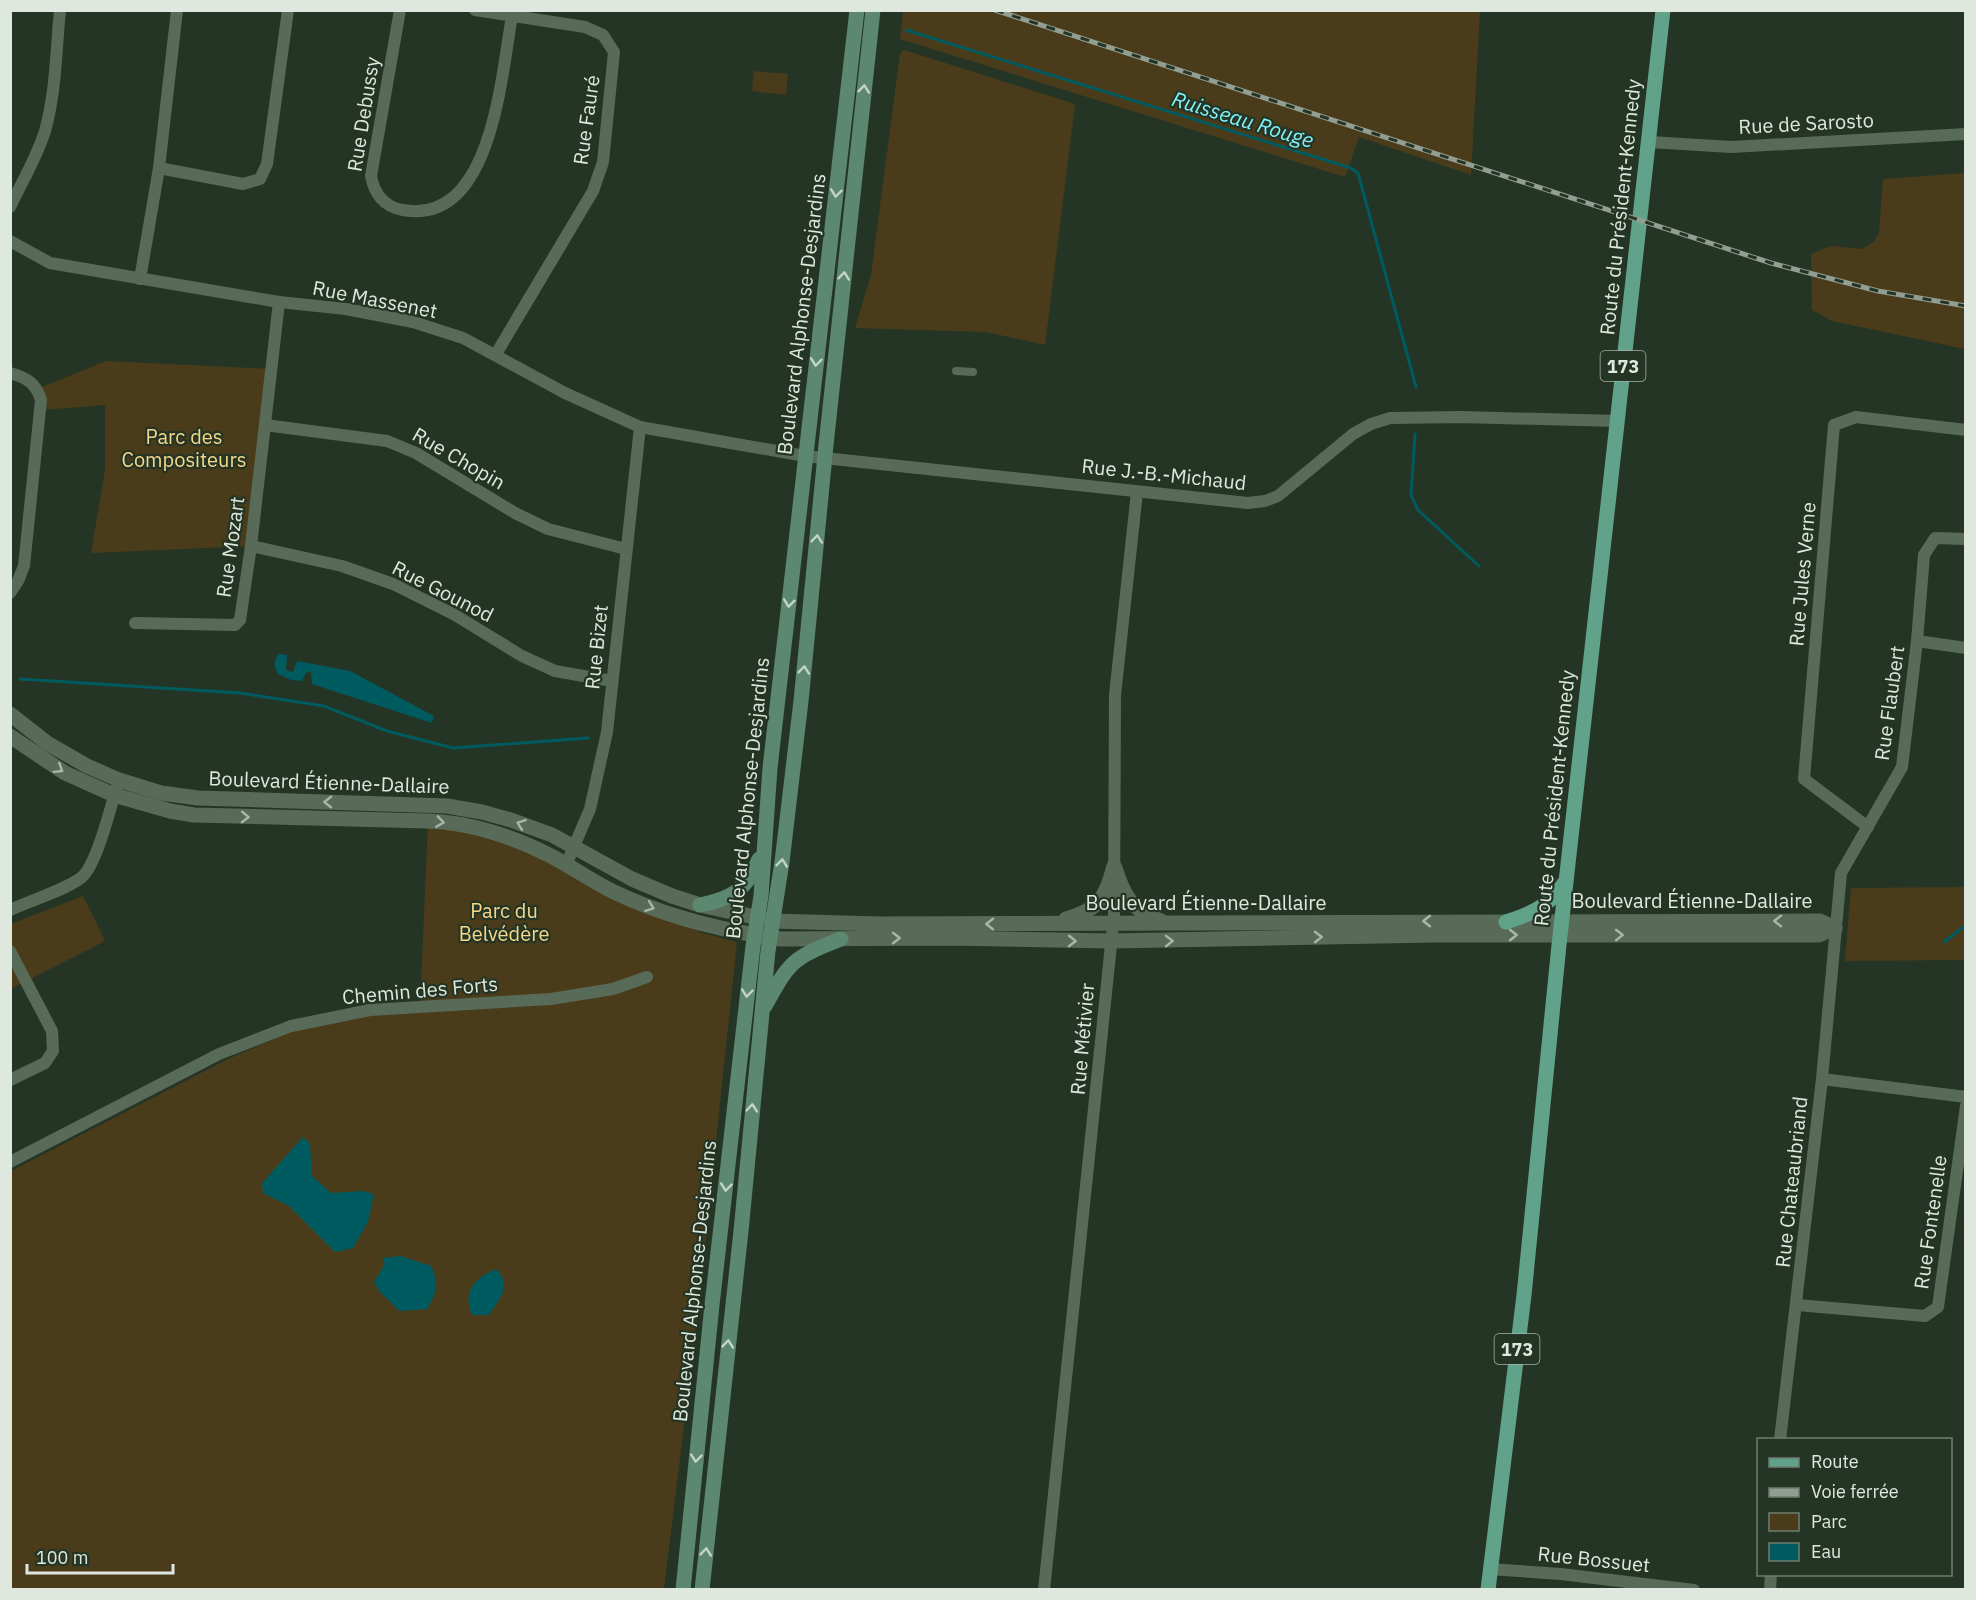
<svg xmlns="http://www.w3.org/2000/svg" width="1976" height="1600" viewBox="0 0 1976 1600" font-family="'IBM Plex Sans',sans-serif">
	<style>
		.green { fill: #4a3c1a }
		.water { fill: #005b60 }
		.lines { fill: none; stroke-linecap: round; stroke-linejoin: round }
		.stream { stroke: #005b60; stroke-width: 3 }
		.pedestrian { stroke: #586b58; stroke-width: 8 }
		.minor { stroke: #586b58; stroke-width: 12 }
		.tertiary { stroke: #586b58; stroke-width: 15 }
		.secondary { stroke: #5c8771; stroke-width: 15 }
		.primary { stroke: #60a28a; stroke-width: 15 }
		.rail-casing { stroke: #929e92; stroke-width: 5 }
		.rail { stroke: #253525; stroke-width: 3; stroke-dasharray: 9; stroke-linecap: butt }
		.oneway { stroke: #c4d5c8 }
		.oneway2 { stroke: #a8b6a8 }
		.labels { text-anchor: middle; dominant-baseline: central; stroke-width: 4.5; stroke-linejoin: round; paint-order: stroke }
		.shield { fill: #253525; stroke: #a6b2a6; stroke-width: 1.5 }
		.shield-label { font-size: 18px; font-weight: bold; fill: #dee8de }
		.street-label { font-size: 20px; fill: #dee8de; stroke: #253525 }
		.park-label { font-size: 20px; fill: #f7d889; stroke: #253525 }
		.water-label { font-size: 21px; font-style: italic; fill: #80f1f9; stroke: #253525 }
	</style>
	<rect width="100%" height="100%" fill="#253525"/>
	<!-- green -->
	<g class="green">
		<path d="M903,11H1480L1471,175L1359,137L1345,177L900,39Z"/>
		<path d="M904,50L1075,104L1045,345L986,332L855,328L871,275L900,53Z"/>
		<path d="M754,71L788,74L786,95L752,91Z"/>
		<path d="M1965,173V349L1832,321L1812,310L1811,254L1831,246L1862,249L1874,242L1879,233L1883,179Z"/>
		<path d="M106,361L272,369L251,546L91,553L105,470V405L41,410L37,389Z"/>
		<path d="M428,821L498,834L700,923L699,932L737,942L700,1293L664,1589L11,1590V1171L228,1059L292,1031L370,1010L420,1007Z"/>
		<path d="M1965,887V960L1845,961L1851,888Z"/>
		<path d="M83,896L105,941L11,989V924Z"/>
	</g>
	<!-- water -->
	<g class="water">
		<path d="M278,654L287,655L286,670L293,672L297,661L350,671L434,716L432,723L312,684L311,671L306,673L302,681L291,680L278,674L274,664Z"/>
		<path d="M303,1137L310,1144L312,1176L331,1193L362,1191L374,1194L368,1222L353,1248L335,1252L289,1206L263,1193L262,1183Z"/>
		<path d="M401,1256L431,1266C439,1284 437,1292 427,1309L399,1311L379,1291L374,1282L385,1264L382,1258Z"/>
		<path d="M496,1269C513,1286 499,1299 489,1315H472C462,1291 475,1278 496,1269Z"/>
	</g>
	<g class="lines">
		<!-- stream -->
		<g class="stream">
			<path d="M906,30L1351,168L1358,173L1416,387"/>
			<path d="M1415,434L1411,495L1418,510L1479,566"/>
			<path d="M20,679L240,693L324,706L387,731L453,748L588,738"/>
			<path d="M1944,942L1966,925"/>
		</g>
		<!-- pedestrian -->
		<path class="pedestrian" d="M956,371L973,372"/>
		<!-- minor -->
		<g class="minor">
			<path d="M400,10L371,176C374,193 384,207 403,210C492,226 501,76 512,16"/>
			<path d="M475,10L585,27L603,35L614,52L603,162L593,191L496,354"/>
			<path d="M1650,142L1731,147L1966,134"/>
			<path d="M159,168L243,184L260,179L267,164L288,10"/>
			<path d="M10,207C22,182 37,157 45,131C56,92 56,50 60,10"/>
			<path d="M10,241L50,263L279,302L346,309L413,322L463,338L565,393L640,427L805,456L1248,503L1265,501L1278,496L1353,434L1371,424L1390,418L1461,417L1617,421"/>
			<path d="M140,279L159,168L177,10"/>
			<path d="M10,373C27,378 36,383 41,400L24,566L18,581L10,593"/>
			<path d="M265,425L387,441L416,453L515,513L548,529L626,549"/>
			<path d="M251,546L342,566L393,584L455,615L522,656L555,671L612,681"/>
			<path d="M135,623L235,625L240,620L251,546L279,302"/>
			<path d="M1917,641L1966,648"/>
			<path d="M1868,827L1804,779L1834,425L1856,417L1966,430"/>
			<path d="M566,865L590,809L607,732L640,427"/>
			<path d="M10,910C31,900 66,890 82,877C97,864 110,808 117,787"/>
			<path d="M10,951L52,1031L53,1051L45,1063L10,1080"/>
			<path d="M1822,1079L1966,1097"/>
			<path d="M10,1162L219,1054L291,1026L370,1010L551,999L613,989L647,977"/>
			<path d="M1797,1305L1925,1316L1938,1307L1966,1106"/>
			<path d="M1780,1440L1822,1079L1841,873L1902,767L1917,641L1924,555L1935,538L1966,539"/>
			<path d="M1490,1569L1561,1574L1694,1590"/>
			<path d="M1044,1590L1114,916L1115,695L1137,492"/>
			<path d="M1770,1590L1771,1574"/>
		</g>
		<!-- tertiary -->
		<g class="tertiary">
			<path d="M10,714L47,743L87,766L119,780L161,793L198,798L447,806L482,812L511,820L552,835L632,879L672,896L700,905L773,921L879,924L1820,921L1835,928"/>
			<path d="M10,736L65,773L114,795L170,811L194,815L428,821C469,822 514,837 551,856C572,867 592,881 614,892C666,917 724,931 781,939L950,938L1111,941L1434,935H1819L1835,928"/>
			<path d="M1115,868C1124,897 1132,910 1161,921"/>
			<path d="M1066,919C1098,910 1106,898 1114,866"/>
		</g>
		<!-- secondary -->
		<g class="secondary">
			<path d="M700,905C731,899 747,890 759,859"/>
			<path d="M765,1006C790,961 792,958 841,939"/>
			<path d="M683,1590L712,1305L753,946L761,896L770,768L857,10"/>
			<path d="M702,1590L741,1231L768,951L782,862L801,701L826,445L873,10"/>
		</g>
		<!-- primary -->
		<g class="primary">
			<path d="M1506,922C1531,914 1550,906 1565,882"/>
			<path d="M1488,1590L1524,1295L1559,945L1663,10"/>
		</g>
		<!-- rail casing -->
		<g class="rail-casing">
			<path id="rail" d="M995,10L1771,263L1878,291L1966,306"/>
		</g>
		<!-- rail -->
		<use href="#rail" class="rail"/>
	</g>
	<!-- one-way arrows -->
	<defs><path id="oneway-chevron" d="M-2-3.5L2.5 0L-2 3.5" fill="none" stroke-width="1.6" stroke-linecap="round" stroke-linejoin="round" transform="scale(1.5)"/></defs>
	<g class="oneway">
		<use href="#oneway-chevron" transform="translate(864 89) rotate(-84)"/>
		<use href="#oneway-chevron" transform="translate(836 193) rotate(97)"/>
		<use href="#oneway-chevron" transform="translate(844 276) rotate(-84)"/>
		<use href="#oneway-chevron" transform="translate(816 362) rotate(97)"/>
		<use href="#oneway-chevron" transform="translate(817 539) rotate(-84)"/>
		<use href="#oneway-chevron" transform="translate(789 603) rotate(97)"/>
		<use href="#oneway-chevron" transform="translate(804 670) rotate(-84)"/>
		<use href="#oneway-chevron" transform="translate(782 863) rotate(-83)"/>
		<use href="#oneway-chevron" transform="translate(747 993) rotate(96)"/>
		<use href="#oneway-chevron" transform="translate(752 1108) rotate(-85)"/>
		<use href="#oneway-chevron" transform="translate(726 1187) rotate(96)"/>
		<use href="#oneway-chevron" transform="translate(728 1344) rotate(-84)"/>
		<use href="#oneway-chevron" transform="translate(696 1458) rotate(96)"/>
		<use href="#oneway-chevron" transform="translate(706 1552) rotate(-84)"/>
	</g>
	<g class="oneway2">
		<use href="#oneway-chevron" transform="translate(59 769) rotate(32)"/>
		<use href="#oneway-chevron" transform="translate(328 802) rotate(-179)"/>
		<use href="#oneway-chevron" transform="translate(245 817) rotate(1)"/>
		<use href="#oneway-chevron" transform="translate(440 822) rotate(8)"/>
		<use href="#oneway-chevron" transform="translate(521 824) rotate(-160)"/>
		<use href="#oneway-chevron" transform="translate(650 907) rotate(21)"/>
		<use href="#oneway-chevron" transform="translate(1427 921) rotate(180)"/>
		<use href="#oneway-chevron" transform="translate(1778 921) rotate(180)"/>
		<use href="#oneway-chevron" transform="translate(990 924) rotate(180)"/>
		<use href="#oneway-chevron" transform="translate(1513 935)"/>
		<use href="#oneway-chevron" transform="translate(1619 935)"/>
		<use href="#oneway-chevron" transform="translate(1318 937) rotate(-1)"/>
		<use href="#oneway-chevron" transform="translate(896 938)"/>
		<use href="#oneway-chevron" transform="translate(1072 941) rotate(1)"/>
		<use href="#oneway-chevron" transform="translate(1169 941) rotate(-1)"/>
	</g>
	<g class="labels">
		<!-- shield labels -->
		<g class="shield">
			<rect x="1600.5" y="351" width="45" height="30" rx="4.5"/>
			<rect x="1494.5" y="1334" width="45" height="30" rx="4.5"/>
		</g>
		<g class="shield-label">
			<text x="1623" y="366">173</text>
			<text x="1517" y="1349">173</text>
		</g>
		<!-- street labels -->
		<g class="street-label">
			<text transform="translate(363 114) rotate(-81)">Rue Debussy</text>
			<text transform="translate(586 120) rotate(-82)">Rue Fauré</text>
			<text transform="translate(1806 123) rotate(-3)">Rue de Sarosto</text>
			<text transform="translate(1620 207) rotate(-84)">Route du Président-Kennedy</text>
			<text transform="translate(375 299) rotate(11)">Rue Massenet</text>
			<text transform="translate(801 314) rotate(-83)">Boulevard Alphonse-Desjardins</text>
			<text transform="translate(459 458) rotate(30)">Rue Chopin</text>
			<text transform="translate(1164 474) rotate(6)">Rue J.-B.-Michaud</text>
			<text transform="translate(230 547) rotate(-82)">Rue Mozart</text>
			<text transform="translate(1802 574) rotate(-85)">Rue Jules Verne</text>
			<text transform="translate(443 591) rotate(27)">Rue Gounod</text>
			<text transform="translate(596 647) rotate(-84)">Rue Bizet</text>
			<text transform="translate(1889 703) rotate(-82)">Rue Flaubert</text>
			<text transform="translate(329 782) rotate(2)">Boulevard Étienne-Dallaire</text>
			<text transform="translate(747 798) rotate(-84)">Boulevard Alphonse-Desjardins</text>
			<text transform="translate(1554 798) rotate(-84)">Route du Président-Kennedy</text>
			<text x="1692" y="900">Boulevard Étienne-Dallaire</text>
			<text x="1206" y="902">Boulevard Étienne-Dallaire</text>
			<text transform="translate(420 990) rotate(-5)">Chemin des Forts</text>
			<text transform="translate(1082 1039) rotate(-85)">Rue Métivier</text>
			<text transform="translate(1791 1182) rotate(-84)">Rue Chateaubriand</text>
			<text transform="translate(1930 1222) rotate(-82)">Rue Fontenelle</text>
			<text transform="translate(694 1281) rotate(-84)">Boulevard Alphonse-Desjardins</text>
			<text transform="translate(1594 1559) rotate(6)">Rue Bossuet</text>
		</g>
		<!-- park labels -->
		<g class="park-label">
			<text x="184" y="436">Parc des<tspan x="184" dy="23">Compositeurs</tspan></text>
			<text x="504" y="910">Parc du<tspan x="504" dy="23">Belvédère</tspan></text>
		</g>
		<!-- water labels -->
		<g class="water-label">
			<text transform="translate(1243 119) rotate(17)">Ruisseau Rouge</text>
		</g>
	</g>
	<!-- border -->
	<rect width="1976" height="1600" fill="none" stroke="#dee8de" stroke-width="24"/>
	<!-- legend -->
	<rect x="1757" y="1438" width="195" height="138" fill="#253525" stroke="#6f7d6f" stroke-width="1.5"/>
	<rect x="1769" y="1458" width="30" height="9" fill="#60a28a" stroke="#6f7d6f" stroke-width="1.5"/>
	<text x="1811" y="1468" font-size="18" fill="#dee8de">Route</text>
	<rect x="1769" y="1488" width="30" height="9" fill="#929e92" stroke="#6f7d6f" stroke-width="1.5"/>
	<text x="1811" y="1498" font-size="18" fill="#dee8de">Voie ferrée</text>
	<rect x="1769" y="1513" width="30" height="18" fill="#4a3c1a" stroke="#6f7d6f" stroke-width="1.5"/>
	<text x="1811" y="1528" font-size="18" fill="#dee8de">Parc</text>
	<rect x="1769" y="1543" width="30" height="18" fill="#005b60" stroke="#6f7d6f" stroke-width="1.5"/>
	<text x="1811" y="1558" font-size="18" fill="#dee8de">Eau</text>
	<!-- scale -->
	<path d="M27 1564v9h146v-9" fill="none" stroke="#dee8de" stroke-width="3"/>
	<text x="36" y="1564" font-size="18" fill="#dee8de" stroke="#253525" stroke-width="4.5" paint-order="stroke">100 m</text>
</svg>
